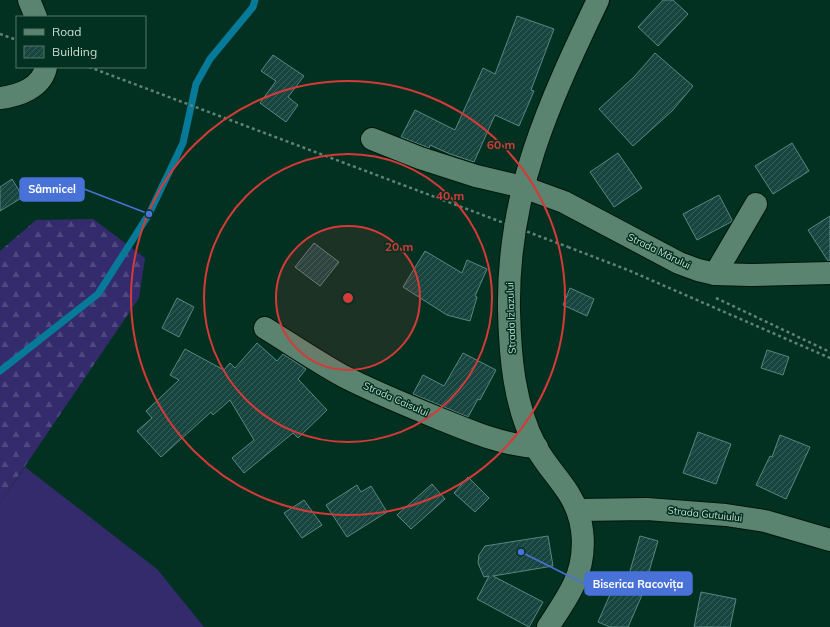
<svg xmlns="http://www.w3.org/2000/svg" width="830" height="627" viewBox="0 0 830 627" font-family="Mulish,sans-serif">
	<style>
		.grass { fill: #332b6c }
		.forest { fill: url(#forest-firs) }
		.lines { fill: none; stroke-linecap: round; stroke-linejoin: round }
		.stream { stroke: #077a99; stroke-width: 7 }
		.building { fill: url(#building-hatch); stroke: #568881 }
		.minor-casing { stroke: #00170b; stroke-width: 24 }
		.path { stroke: #608375; stroke-width: 2.5; stroke-dasharray: 3 3; stroke-linecap: butt }
		.minor { stroke: #5a8470; stroke-width: 22 }
		.path-bridge { stroke: #608375; stroke-width: 2.5; stroke-dasharray: 3 3; stroke-linecap: butt }
		.ring { fill: none; stroke: #d53a39; stroke-width: 2 }
		.labels { text-anchor: middle; dominant-baseline: central; stroke-width: 3; stroke-linejoin: round; paint-order: stroke }
		.street-label { font-size: 10px; fill: #c9dfd4; stroke: #033121 }
		.centre { fill: #d53a39; stroke: #033121; stroke-width: 2 }
		.ring-label { font-size: 12px; text-anchor: middle; font-weight: bold; fill: #d53a39; stroke: #033121; stroke-width: 3; stroke-linejoin: round; paint-order: stroke }
		.leader { fill: none; stroke: #4872d7; stroke-width: 1.5 }
		.callout-dot { fill: #4872d7; stroke: #033121; stroke-width: 1.5 }
		.callout { fill: #4872d7; stroke: #4872d7; stroke-width: 1.5 }
		.callout-label { font-size: 11px; text-anchor: middle; font-weight: bold; fill: #fff }
	</style>
	<defs>
		<pattern id="forest-firs" width="22" height="20" patternUnits="userSpaceOnUse"><rect width="22" height="20" fill="#332b6c"/><path d="M5 1l3.5 6h-7zM16 11l3.5 6h-7z" fill="#4f4980"/></pattern>
		<pattern id="building-hatch" width="6" height="6" patternUnits="userSpaceOnUse"><rect width="6" height="6" fill="#194540"/><path d="M-1 1l2-2M0 6l6-6M5 7l2-2" fill="none" stroke="#395f5b"/></pattern>
	</defs>
	<rect width="100%" height="100%" fill="#033121"/>
	<!-- grass -->
	<path class="grass" d="M25,467L157,569L204,627H0V503Z"/>
	<!-- forest -->
	<path class="forest" d="M93,219L145,258L139,298L0,503V251L36,220Z"/>
	<g class="lines">
		<!-- stream -->
		<path class="stream" d="M0,371L98,294L149,214L183,143L196,84L210,59L253,7L255,0"/>
	</g>
	<!-- building -->
	<g class="building">
		<path d="M663,0H673L688,14L658,46L638,27Z"/>
		<path d="M517,16L554,29L531,90L534,91L519,126L495,115L474,162L450,154L430,145L429,148L401,137L415,110L455,130L483,68L495,74Z"/>
		<path d="M655,53L693,86L672,111L633,146L599,109L634,77Z"/>
		<path d="M273,55L304,76L288,97L298,105L286,122L260,103L276,81L261,71Z"/>
		<path d="M792,143L809,171L773,194L755,166Z"/>
		<path d="M618,153L642,188L614,207L590,172Z"/>
		<path d="M12,179L23,197L0,211V187Z"/>
		<path d="M719,195L732,220L731,222L697,240L683,214Z"/>
		<path d="M830,216V261H828L808,230Z"/>
		<path d="M314,243L339,262L320,286L295,267Z"/>
		<path d="M425,251L462,273L467,260L487,269L475,296L477,297L470,321L447,315L403,287Z"/>
		<path d="M570,288L594,299L587,316L563,305Z"/>
		<path d="M177,298L194,307L179,337L162,328Z"/>
		<path d="M257,343L277,361L283,354L306,369L298,379L327,410L298,438L293,433L244,473L232,458L254,440L230,400L213,415L211,412L161,457L137,431L152,418L146,411L179,380L170,375L185,349L224,370L230,363L235,368Z"/>
		<path d="M767,350L789,357L783,375L761,368Z"/>
		<path d="M463,353L496,370L480,400L478,399L468,417L413,394L423,375L444,386Z"/>
		<path d="M698,432L731,444L716,484L683,473Z"/>
		<path d="M780,435L810,447L786,499L756,485L770,456L772,457Z"/>
		<path d="M468,477L489,498L475,512L454,493Z"/>
		<path d="M432,484L445,499L411,529L397,515Z"/>
		<path d="M357,485L361,492L371,486L387,512L347,537L326,505Z"/>
		<path d="M304,500L322,525L302,538L284,513Z"/>
		<path d="M548,536L553,566L493,576L543,602L529,627L477,599L489,576L484,577L478,563L479,555L485,546Z"/>
		<path d="M640,536L658,541L645,585L646,586L628,627H610L598,622L619,574L628,578Z"/>
		<path d="M701,592L736,599L730,627H694Z"/>
	</g>
	<g class="lines">
		<!-- minor casing -->
		<g class="minor-casing">
			<g id="minor">
				<path d="M29,0L36,17"/>
				<path d="M0,98C18,96 42,88 46,67"/>
				<path d="M372,139L420,158L476,176L523,187L564,202L679,263L698,270L715,274L751,275L830,273"/>
				<path d="M715,274L756,204"/>
				<path d="M265,328C291,344 316,361 343,376C374,392 406,405 438,418C470,431 502,445 537,447"/>
				<path d="M578,510L647,509L726,515L765,521L830,540"/>
				<path d="M548,627C557,613 567,599 574,584C587,555 586,521 569,494C559,478 545,464 536,447C514,406 510,356 509,310C507,192 549,103 598,0"/>
			</g>
		</g>
		<!-- path -->
		<g class="path">
			<path d="M0,34L17,40"/>
			<path d="M568,247L628,270L830,358"/>
			<path d="M716,298L830,352"/>
		</g>
		<!-- minor -->
		<use href="#minor" class="minor"/>
		<!-- path-bridge -->
		<path class="path-bridge" d="M89,67L568,247"/>
	</g>
	<!-- distance rings -->
	<circle cx="348" cy="298" r="72" fill="#d53a39" fill-opacity=".12"/>
	<g class="ring">
		<circle cx="348" cy="298" r="72"/>
		<circle cx="348" cy="298" r="144"/>
		<circle cx="348" cy="298" r="217"/>
	</g>
	<g class="labels">
		<!-- street labels -->
		<g class="street-label">
			<text transform="translate(659 251) rotate(26)">Strada Mărului</text>
			<text transform="translate(511 318) rotate(-92)">Strada Izlazului</text>
			<text transform="translate(396 399) rotate(24)">Strada Caisului</text>
			<text transform="translate(705 514) rotate(6)">Strada Gutuiului</text>
		</g>
	</g>
	<circle cx="348" cy="298" r="6" class="centre"/>
	<g class="ring-label">
		<text x="501" y="149">60 m</text>
		<text x="450" y="200">40 m</text>
		<text x="399" y="251">20 m</text>
	</g>
	<!-- callouts -->
	<path class="leader" d="M149 214L84 189M521 552L585 584"/>
	<g class="callout-dot">
		<circle cx="149" cy="214" r="4"/>
		<circle cx="521" cy="552" r="4"/>
	</g>
	<g class="callout">
		<rect x="20" y="178" width="64" height="23" rx="4"/>
		<rect x="585" y="572" width="107" height="23" rx="4"/>
	</g>
	<g class="callout-label">
		<text x="52" y="193">Sâmnicel</text>
		<text x="638" y="588">Biserica Racovița</text>
	</g>
	<!-- legend -->
	<rect x="16" y="16" width="130" height="52" fill="#033121" stroke="#527769"/>
	<rect x="24" y="29" width="20" height="6" fill="#5a8470" stroke="#527769"/>
	<text x="52" y="36" font-size="12" fill="#c9dfd4">Road</text>
	<rect x="24" y="46" width="20" height="12" fill="url(#building-hatch)" stroke="#527769"/>
	<text x="52" y="56" font-size="12" fill="#c9dfd4">Building</text>
</svg>
